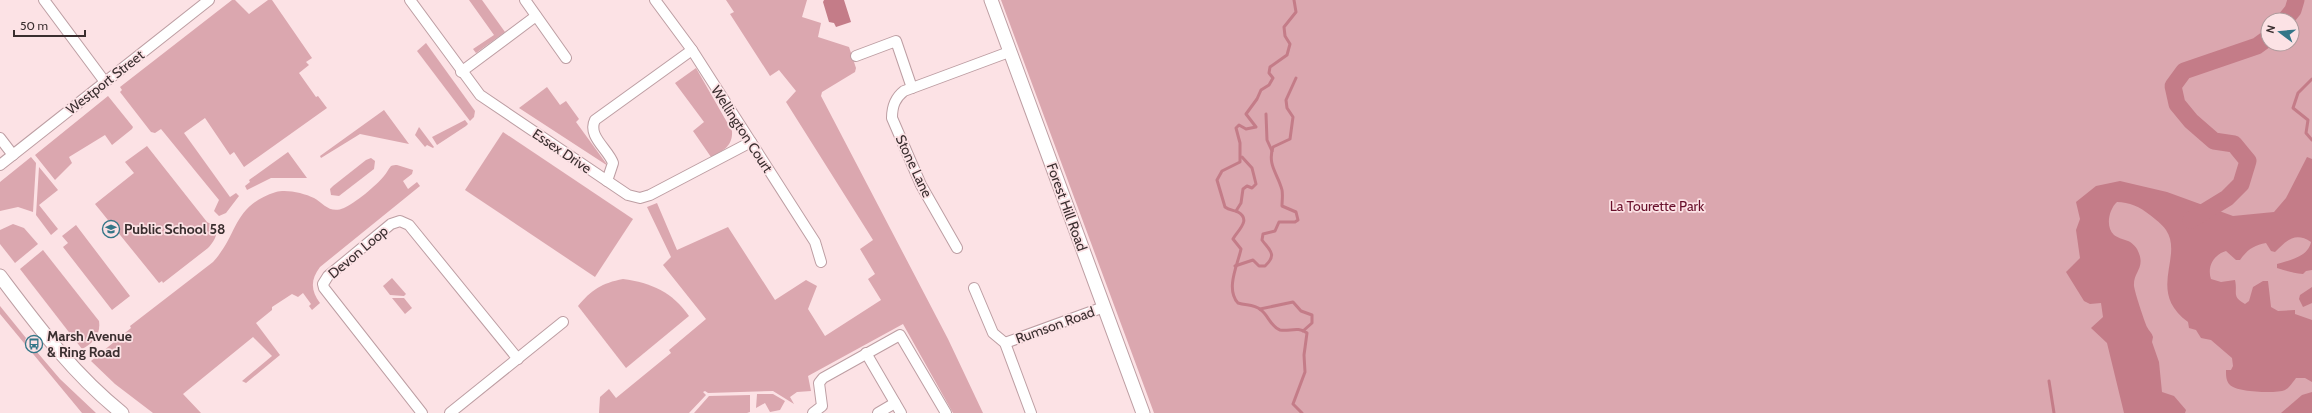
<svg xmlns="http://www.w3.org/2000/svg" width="2312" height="413" viewBox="0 0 2312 413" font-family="Cabin,sans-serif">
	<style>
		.green { fill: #dba7af; fill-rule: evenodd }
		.water { fill: #c47c88 }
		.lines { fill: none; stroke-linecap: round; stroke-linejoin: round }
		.stream { stroke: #c47c88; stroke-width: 3 }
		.river { stroke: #c47c88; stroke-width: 17 }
		.minor-casing { stroke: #bd9ea3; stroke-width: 12 }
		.tertiary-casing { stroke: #bd9ea3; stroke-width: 15 }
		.minor { stroke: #fff; stroke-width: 10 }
		.tertiary { stroke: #fff; stroke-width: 13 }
		.labels { text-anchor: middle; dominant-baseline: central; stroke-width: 3.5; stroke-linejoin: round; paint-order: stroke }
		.street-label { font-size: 14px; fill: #3a2e2f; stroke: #fce2e5 }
		.park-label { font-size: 14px; fill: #69112c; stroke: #fce2e5 }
		.poi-label { font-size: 14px; font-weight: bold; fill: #3a2e2f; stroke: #fce2e5; text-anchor: start }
	</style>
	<rect width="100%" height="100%" fill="#fce2e5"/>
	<!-- green -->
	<g class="green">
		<path d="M232,0H235L249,14L268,0H272L312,58L306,62L309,65L299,73L316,97L318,96L327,108L244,167L234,152L230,155L205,118L184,133L230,197L236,193L239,196L226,213L219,216L214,211L219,200L161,129L155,133L151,132L120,92L122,90L120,87Z"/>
		<path d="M469,0H482L505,32L476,53L473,49L494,35Z"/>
		<path d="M726,0H807L802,17L821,23L818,37L849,47L856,68L855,72L822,92L821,96L948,339L983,413H953L903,324L808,376L811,391L797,392L790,397L794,404L773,391L708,393L705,391L703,392L706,395L689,413H599L600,397L609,389L616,398L671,353L669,350L706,319L663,265L671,257L647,207L657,203L677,250L728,227L775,300L806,280L817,286L808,309L825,336L881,300L868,279L875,274L860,249L873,240L786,102L796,91L779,70L770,76L730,14L734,12Z"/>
		<path d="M1001,0H2312V410L2308,413H1154ZM2268,20H2292V44H2268Z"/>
		<path d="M426,43L475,111L474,117L470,121L417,51Z"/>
		<path d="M696,68L732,131C733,146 723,151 711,157L693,131L704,122L675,83Z"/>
		<path d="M547,87L560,105L566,101L579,119L576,122L608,166L519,108Z"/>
		<path d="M108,96L133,127L132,129L112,145L105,135L69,157L72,163L55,180L35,155Z"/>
		<path d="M384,110L409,144L360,134L321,158L320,156Z"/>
		<path d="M465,120L468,124L466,126L437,145L432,137Z"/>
		<path d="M419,127L434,147L433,148L427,145L425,147L415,135Z"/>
		<path d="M503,132L633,219L595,277L465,190Z"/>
		<path d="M147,146L207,222C209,223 214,225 215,227C220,233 212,244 208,248L163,283L162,281L159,283L95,204L134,173L125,162Z"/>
		<path d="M288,152L307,178H271L247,190L245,186L250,182L249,180Z"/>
		<path d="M31,157L36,163L33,212L18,207L0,211V182Z"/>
		<path d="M371,158L375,161L374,169L339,196L331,195L330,189L333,186L366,160Z"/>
		<path d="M397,165L413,170L412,174L403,181L408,189L417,182L420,186L320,267C310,280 311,291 320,303L312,310L309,306L311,304L303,293L298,297L292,294L272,307V310L256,323L280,355L246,383L242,381L272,356L253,337L183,394L201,413H153L115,384L91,361L131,328L130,326L213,262C239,234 232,206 276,192C286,189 304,193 314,198C324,204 330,214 344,208C354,204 377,185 384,176C387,173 388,169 391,166C393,165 395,165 397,165Z"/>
		<path d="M39,167L58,190L39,205L58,229L51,235L36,215Z"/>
		<path d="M13,224L24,228L38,244L15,263L0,244V230Z"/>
		<path d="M76,225L130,296L112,310L63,247L68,243L62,236Z"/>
		<path d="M43,250L99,321C101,335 93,343 82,349L20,269Z"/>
		<path d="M392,278L406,294L404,296L390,295L383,286Z"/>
		<path d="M623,279C652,283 672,292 689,316L626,368L578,306C591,290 602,283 623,279Z"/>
		<path d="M392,298H404L412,308L405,314Z"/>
		<path d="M0,306L26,338L25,340L30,346L31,345L60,379L96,413H82L0,314Z"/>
		<path d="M757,394H773L785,401L780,410L770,412L765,403L756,408Z"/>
		<path d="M750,395V412L747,413H694L709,396Z"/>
	</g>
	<!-- water -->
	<g class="water">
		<path d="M824,0H844L851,22L836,27L834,23L829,22L823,2Z"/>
		<path d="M2307,157L2312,159V270L2306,271L2303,274C2293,273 2286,271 2277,268V264C2290,260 2308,257 2311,242C2295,231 2286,241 2275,252L2271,251L2266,243C2254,245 2247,250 2240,260H2236L2226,251C2213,255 2207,267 2211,279L2221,282L2235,280C2238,293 2231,296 2245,304L2249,301L2253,287L2263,281H2268L2271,307L2278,311L2295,310V314L2312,320V382L2305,378H2296C2293,382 2289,388 2285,390C2276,394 2236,392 2230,385C2226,381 2226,376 2226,370H2231L2233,366L2232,358L2211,340L2201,338L2196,330L2189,328L2188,322C2146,291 2184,257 2166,230C2162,224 2155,219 2150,215C2140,207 2129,202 2117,202C2109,209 2105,227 2114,235C2122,241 2130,238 2137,249C2147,268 2133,271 2134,286C2135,293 2144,320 2147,327C2149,331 2152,333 2153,337L2152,342L2159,362L2162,392L2174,396L2186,410L2185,413H2124L2107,343L2091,328L2103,317L2101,303L2090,304L2084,301L2066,272L2080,258L2076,230L2080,219L2076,202L2096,186L2120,181L2167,192L2233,216L2274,212L2286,198Z"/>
		<path d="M2312,287V303L2303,307L2299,299L2300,295Z"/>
		<path d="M2312,392V413H2281L2302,395Z"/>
	</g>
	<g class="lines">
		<!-- stream -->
		<g class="stream">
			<path d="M1294,0L1296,12L1284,27L1285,36L1290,44L1287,55L1270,67L1269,73L1273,78L1269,85L1261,90L1257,99L1246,114L1256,127L1246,129L1239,125L1236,128L1240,143V162L1222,171L1217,180L1225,207C1229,210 1233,210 1238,212C1252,220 1237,231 1233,239L1241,249C1238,264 1225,289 1238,303C1247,306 1253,303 1261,310C1268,315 1271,327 1280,330C1289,332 1298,326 1307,333L1304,355L1305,372L1293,404L1302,413"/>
			<path d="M2312,79L2298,93L2293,108L2308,120L2306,133L2312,140"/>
			<path d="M1266,114L1267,140L1272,151"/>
			<path d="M1236,211L1241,203L1243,189L1247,186L1252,188L1256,184L1252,168L1242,157"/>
			<path d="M1235,266L1253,260L1259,266H1265C1278,254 1269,250 1262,240L1263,234L1275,231L1279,222H1295L1298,220L1296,212L1282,206C1282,201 1283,195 1282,190C1278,174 1267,165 1273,147L1290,139L1293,117L1287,108L1286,100L1296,78"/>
			<path d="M1260,309L1293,302L1301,311L1312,315V323L1303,331"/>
			<path d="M2049,381L2054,413"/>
		</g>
		<!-- river -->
		<g class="river">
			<path d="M2285,20L2293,10L2296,0"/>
			<path d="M2191,220L2227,198L2241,184L2248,161L2234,144L2214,141L2191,121L2177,104L2173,86L2184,71L2257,46L2268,38"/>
		</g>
		<!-- minor casing -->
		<g class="minor-casing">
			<g id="minor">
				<path d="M44,0L105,82"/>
				<path d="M410,0L480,95L628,195L640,198L650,195L751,142"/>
				<path d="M525,0L566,58"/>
				<path d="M655,0L692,50L815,242L821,262"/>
				<path d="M856,56L896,41L912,88"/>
				<path d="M461,72L536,16"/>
				<path d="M0,138L13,155"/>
				<path d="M0,165L209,0"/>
				<path d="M607,181L613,163C608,149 587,136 595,120L692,50"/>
				<path d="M957,248L921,185L892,118C892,106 895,98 904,91L1009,52"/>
				<path d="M974,288L993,333L1005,343L1031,413"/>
				<path d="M1005,343L1104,307"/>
				<path d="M866,353L901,413"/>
				<path d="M422,413L324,288L323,284L328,276L391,224L400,221L409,225L518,359"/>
				<path d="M450,413L563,322"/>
				<path d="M813,413L822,406L819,383L823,378L900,335L946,413"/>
				<path d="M878,413L895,403"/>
			</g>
		</g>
		<!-- tertiary casing -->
		<g class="tertiary-casing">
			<g id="tertiary">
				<path d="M991,0L1143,413"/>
				<path d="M0,276C37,325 73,374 122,413"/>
			</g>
		</g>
		<!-- minor -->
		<use href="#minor" class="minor"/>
		<!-- tertiary -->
		<use href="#tertiary" class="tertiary"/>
	</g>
	<!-- icons -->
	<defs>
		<g id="school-ring" transform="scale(0.9)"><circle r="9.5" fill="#fce2e5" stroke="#347688" stroke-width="1.5"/><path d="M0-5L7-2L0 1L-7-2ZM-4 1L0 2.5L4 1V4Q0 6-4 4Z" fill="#347688"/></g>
		<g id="bus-ring" transform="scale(0.9)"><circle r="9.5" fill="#fce2e5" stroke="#347688" stroke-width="1.5"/><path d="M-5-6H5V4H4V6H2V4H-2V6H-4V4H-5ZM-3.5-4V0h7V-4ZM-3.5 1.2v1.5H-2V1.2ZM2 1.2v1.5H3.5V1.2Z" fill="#347688"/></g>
	</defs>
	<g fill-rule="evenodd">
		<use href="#school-ring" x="111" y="229"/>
		<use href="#bus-ring" x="34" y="344"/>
	</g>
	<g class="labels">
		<!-- street labels -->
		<g class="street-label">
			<text transform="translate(105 82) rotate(-38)">Westport Street</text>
			<text transform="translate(742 129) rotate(57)">Wellington Court</text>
			<text transform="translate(562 151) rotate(34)">Essex Drive</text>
			<text transform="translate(914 166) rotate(65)">Stone Lane</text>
			<text transform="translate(1067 207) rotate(70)">Forest Hill Road</text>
			<text transform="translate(358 252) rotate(-40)">Devon Loop</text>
			<text transform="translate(1055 325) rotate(-20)">Rumson Road</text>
		</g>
		<!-- park labels -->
		<g class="park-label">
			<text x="1657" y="206">La Tourette Park</text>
		</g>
		<!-- poi labels -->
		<g class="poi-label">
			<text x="124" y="229">Public School 58</text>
			<text x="47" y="336">Marsh Avenue<tspan x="47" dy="16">&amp; Ring Road</tspan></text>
		</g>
	</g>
	<!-- north arrow -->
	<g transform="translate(2280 32) rotate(286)"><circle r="19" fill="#fce2e5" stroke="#ae9a9c"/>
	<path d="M0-3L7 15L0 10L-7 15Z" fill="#347688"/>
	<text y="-6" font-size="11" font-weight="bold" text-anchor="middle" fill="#3a2e2f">N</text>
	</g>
	<!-- scale -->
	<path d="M14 30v6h71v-6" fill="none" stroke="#3a2e2f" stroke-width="2"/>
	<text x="20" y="30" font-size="12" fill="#3a2e2f" stroke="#fce2e5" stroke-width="3" paint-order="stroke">50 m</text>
</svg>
